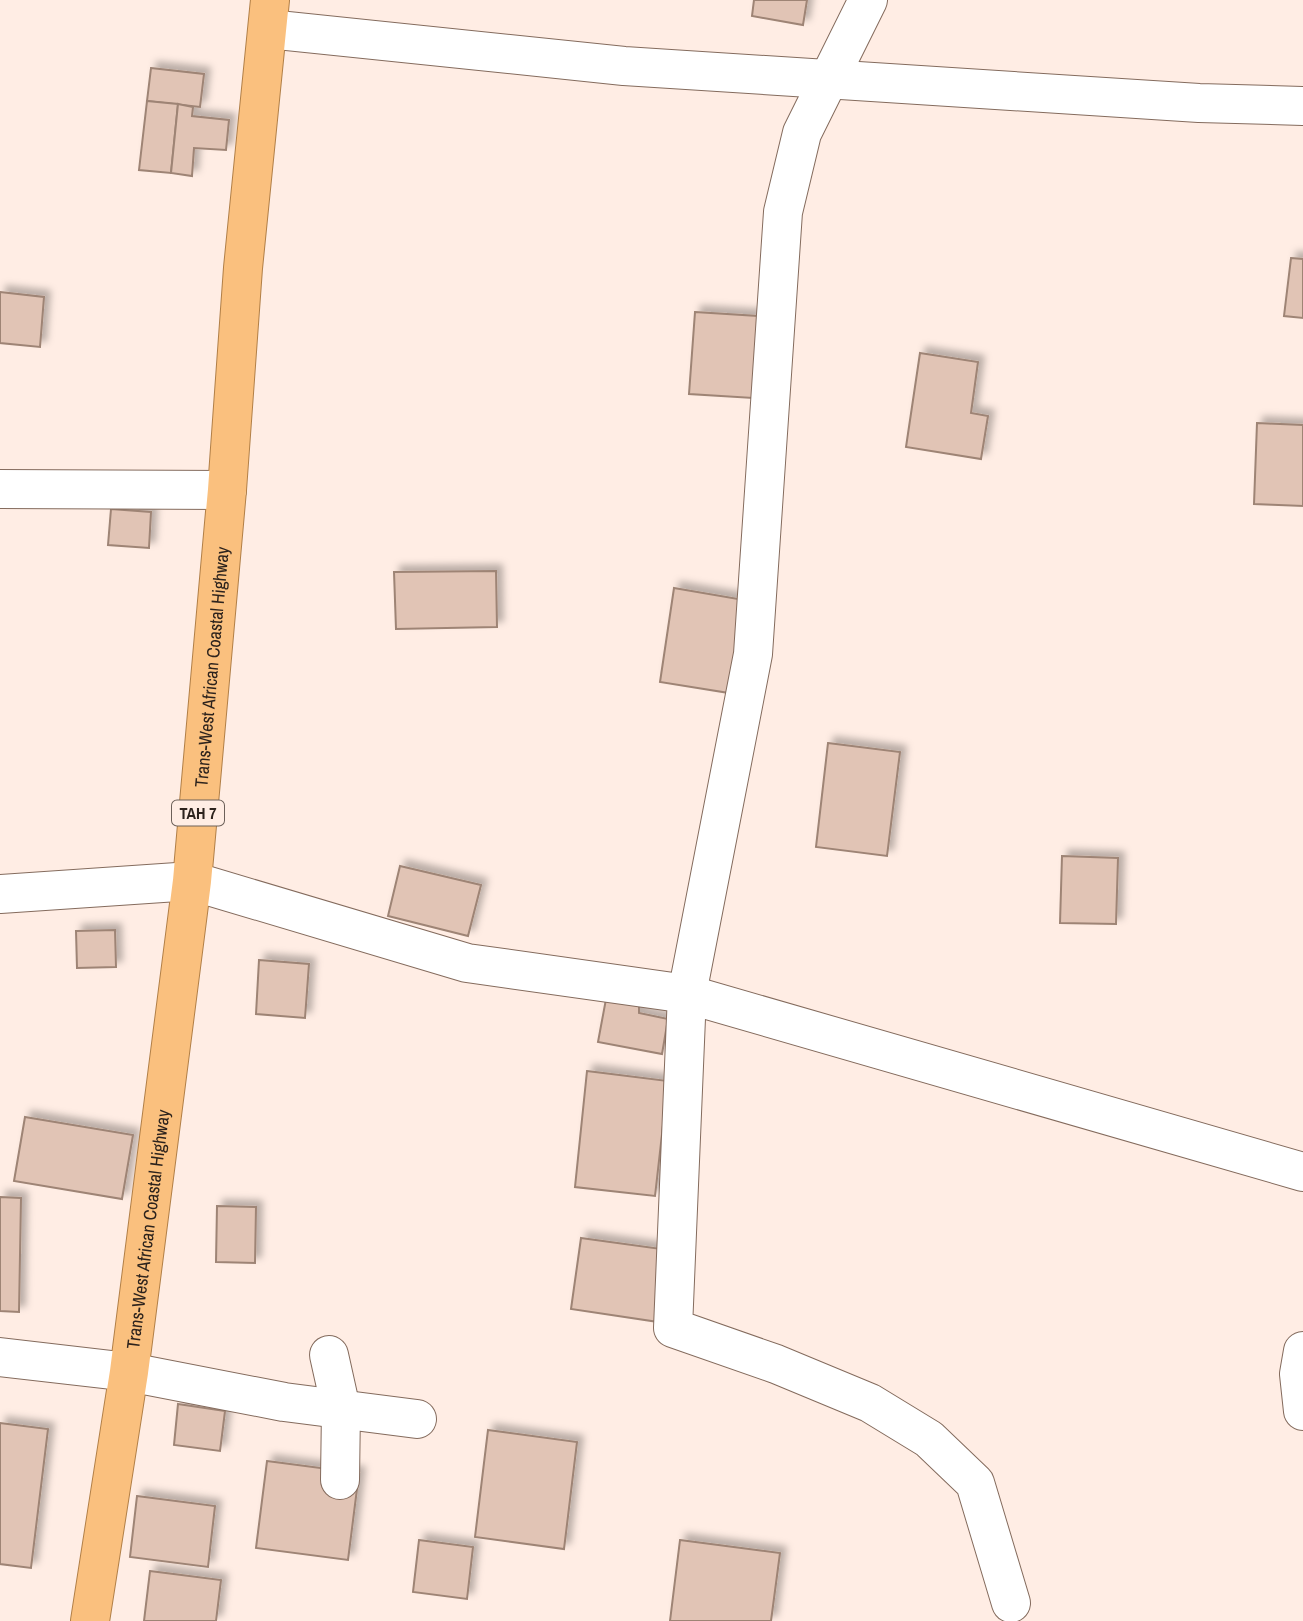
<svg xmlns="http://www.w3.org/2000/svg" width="1303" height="1621" viewBox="0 0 1303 1621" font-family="'Archivo Narrow',sans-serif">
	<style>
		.building { fill: #e1c4b5; stroke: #9e8475; stroke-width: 2; filter: url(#shadow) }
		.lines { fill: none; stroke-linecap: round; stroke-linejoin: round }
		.minor-casing { stroke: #846b5d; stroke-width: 40 }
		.trunk-casing { stroke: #b17f47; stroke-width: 40 }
		.minor { stroke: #fff; stroke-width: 38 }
		.trunk { stroke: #fac07e; stroke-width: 38 }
		.labels { text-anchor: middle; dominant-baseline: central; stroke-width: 7; stroke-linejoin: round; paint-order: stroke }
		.shield { fill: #ffede4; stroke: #6c6059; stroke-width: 2 }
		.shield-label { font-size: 16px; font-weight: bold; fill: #2d231d }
		.street-label { font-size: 18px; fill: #2d231d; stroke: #ffede4 }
	</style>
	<defs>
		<filter id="shadow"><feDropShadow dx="6" dy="-6" stdDeviation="3.5" flood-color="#0004"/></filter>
	</defs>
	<rect width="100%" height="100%" fill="#ffede4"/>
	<!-- building -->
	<g class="building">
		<path d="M754,0H807L803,25L752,16Z"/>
		<path d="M151,68L204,74L200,107L147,101Z"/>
		<path d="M147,101L178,104L171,173L139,170Z"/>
		<path d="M178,104L193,107L192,116L229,120L226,150L194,148L192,176L171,173Z"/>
		<path d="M1291,258L1303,259V318L1284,316Z"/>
		<path d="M0,292L44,297L40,347L0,343Z"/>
		<path d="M695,312L758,316L753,398L689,394Z"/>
		<path d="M920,353L978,362L971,413L988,416L981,459L906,447Z"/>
		<path d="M1257,423L1303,425V506L1254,504Z"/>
		<path d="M111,509L151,512L149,548L108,545Z"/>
		<path d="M496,571L497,627L396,629L394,572Z"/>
		<path d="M674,588L744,600L729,693L660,682Z"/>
		<path d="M828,743L900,752L887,856L816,847Z"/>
		<path d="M1062,856L1118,858L1116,924L1060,923Z"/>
		<path d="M400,866L481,885L468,936L388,916Z"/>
		<path d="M115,930L116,967L77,968L76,931Z"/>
		<path d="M259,960L309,964L305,1018L256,1014Z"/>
		<path d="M606,999L639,1003V1013L668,1019L662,1054L598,1042Z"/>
		<path d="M587,1071L668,1081L655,1196L575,1187Z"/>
		<path d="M25,1117L133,1135L122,1199L14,1181Z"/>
		<path d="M0,1197L21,1198L19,1312L0,1311Z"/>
		<path d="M217,1206L256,1207L255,1263L216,1262Z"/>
		<path d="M581,1238L676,1251L665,1323L571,1309Z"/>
		<path d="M178,1404L225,1411L220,1451L174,1445Z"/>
		<path d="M0,1423L48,1429L31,1568L0,1564Z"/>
		<path d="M488,1430L577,1442L564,1549L475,1537Z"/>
		<path d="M267,1461L359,1473L348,1560L256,1548Z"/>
		<path d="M137,1496L215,1506L208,1567L130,1557Z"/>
		<path d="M419,1540L473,1547L467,1599L413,1592Z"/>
		<path d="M680,1540L780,1553L771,1621H670Z"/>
		<path d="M150,1571L221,1580L216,1621H144Z"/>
	</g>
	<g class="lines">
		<!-- minor casing -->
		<g class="minor-casing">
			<g id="minor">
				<path d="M868,0L802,133L783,212L753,654L687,994L673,1328L776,1364L870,1403L929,1439L975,1483L1011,1603"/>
				<path d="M268,29L624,66L1199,103L1303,106"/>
				<path d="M0,489L227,490"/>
				<path d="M0,894L192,881L467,963L687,994L1303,1172"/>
				<path d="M1303,1351L1299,1374L1303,1411"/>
				<path d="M329,1355L341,1409L340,1480"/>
				<path d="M0,1357L129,1372L284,1402L417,1419"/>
			</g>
		</g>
		<!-- trunk casing -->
		<g class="trunk-casing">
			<g id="trunk">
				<path id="s1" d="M90,1621L129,1372L192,881L227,490L243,268L270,0"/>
			</g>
		</g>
		<!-- minor -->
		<use href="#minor" class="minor"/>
		<!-- trunk -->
		<use href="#trunk" class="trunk"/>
	</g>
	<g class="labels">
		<!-- shield labels -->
		<rect class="shield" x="172" y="800.5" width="52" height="25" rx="5"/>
		<g class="shield-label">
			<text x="198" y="813">TAH 7</text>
		</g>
		<!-- street labels -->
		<g class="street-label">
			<text stroke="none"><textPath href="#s1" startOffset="962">Trans-West African Coastal Highway</textPath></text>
			<text stroke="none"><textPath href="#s1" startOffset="396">Trans-West African Coastal Highway</textPath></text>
		</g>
	</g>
</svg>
